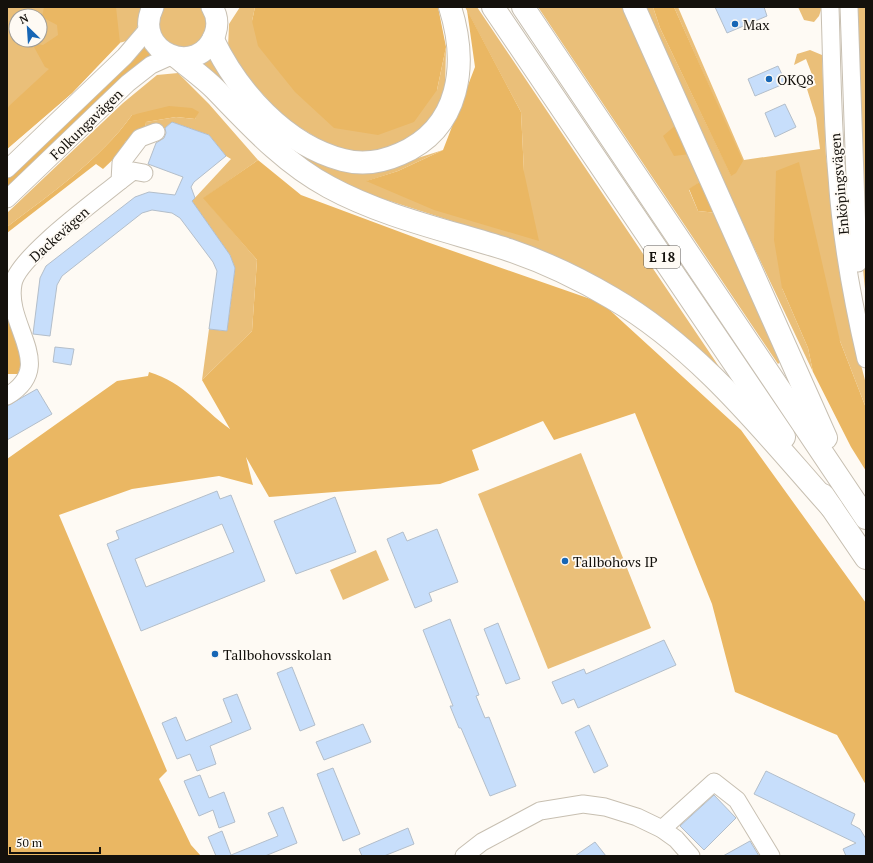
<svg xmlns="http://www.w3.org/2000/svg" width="873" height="863" viewBox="0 0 873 863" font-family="'PT Serif',serif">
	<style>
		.green { fill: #eabf79; fill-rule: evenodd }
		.forest { fill: #eab763 }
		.building { fill: #c7defb; stroke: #b3beca; fill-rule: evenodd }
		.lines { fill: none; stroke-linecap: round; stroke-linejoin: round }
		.minor-casing { stroke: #c7bfb1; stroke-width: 19 }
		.major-casing { stroke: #c7bfb1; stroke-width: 23 }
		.highway-casing { stroke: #c7bfb1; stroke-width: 24 }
		.minor { stroke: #fff; stroke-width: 17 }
		.major { stroke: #fff; stroke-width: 21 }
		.highway { stroke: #fff; stroke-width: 22 }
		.poi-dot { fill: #1766b5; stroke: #fefaf4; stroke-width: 1.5 }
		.labels { text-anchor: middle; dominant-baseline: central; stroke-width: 3.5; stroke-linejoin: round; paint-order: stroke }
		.shield { fill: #fefaf4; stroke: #5a5752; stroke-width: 1 }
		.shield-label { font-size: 13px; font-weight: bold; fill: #14110c }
		.poi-label { font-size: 14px; fill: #14110c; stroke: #fefaf4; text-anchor: start }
		.street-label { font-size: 14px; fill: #14110c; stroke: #fefaf4 }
	</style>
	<rect width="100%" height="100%" fill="#fefaf4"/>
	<!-- green -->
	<g class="green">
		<path d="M7,7L142,8L141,20L130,40L119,43L72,93L7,149ZM16,16H40V40H16Z"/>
		<path d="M162,7H202L206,14L208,32L188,51L163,43L156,17Z"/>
		<path d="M240,7H255L252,21L437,90L446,47L445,93L427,126L394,149L361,154L327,144L286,119L244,74L228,48L229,24Z"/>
		<path d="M465,7H477L730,383L644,306L583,270L502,237L374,196L325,175L298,156L198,64L209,55L295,148L332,169L368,171L405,162L443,150L398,171L367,181L524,172L521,112Z"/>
		<path d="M538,7H624L702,180L689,190L698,211L717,213L783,359L778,364Z"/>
		<path d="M646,7H653L660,28L731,175L742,161L674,7H678L744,160L820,149L816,118L807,89L816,85L806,59L794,65L797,54L810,50L822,55L826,157L853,334L866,384V408L840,341L782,288L808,348L813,372L749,237Z"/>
		<path d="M798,7H822L819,16L814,22L804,20Z"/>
		<path d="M854,7H866V298L862,260Z"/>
		<path d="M178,73L209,104L258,160L204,198L257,260L252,331L202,380L209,329L227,331L235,268L230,255L192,201L231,159L226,156L209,135L172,122L160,132L145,130L146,122L176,117L195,119L198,112L132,115C100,160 50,194 7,227V213L123,103L157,75Z"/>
		<path d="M581,453L651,628L548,669L478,494Z"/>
		<path d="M376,550L389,580L343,600L330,570Z"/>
	</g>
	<!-- forest -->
	<g class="forest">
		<path d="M44,7H116L120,43L72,93L7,149V110L9,106L49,69L45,67L34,47L37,44L43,45L58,35L57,25L42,17Z"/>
		<path d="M255,7H438L446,47L437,90L414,122L378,135L334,128L295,92L258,46L252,21Z"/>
		<path d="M653,7H674L743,161L736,173L731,176L660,28Z"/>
		<path d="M467,10L521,112L524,172L539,241L434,210L366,181L398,171L443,150L475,67Z"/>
		<path d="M145,42L157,54L7,188V175Z"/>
		<path d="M169,106L192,108L199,112L195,119L176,117L146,122L145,130L125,142L124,149L103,169L96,164L7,233V227C50,194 100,160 132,115Z"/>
		<path d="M677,124L690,154L674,156L663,136Z"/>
		<path d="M258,160L301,195L427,242L602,303L741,430L866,603V785L837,735L735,692L712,604L635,413L554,440L543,421L472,450L479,470L440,484L269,497L246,457L253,485L219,476L132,489L59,515L167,771L159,779L191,845L201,856H7V459L117,381L148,376L149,372C185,383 201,408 230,429L202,380L252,331L257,260L203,198Z"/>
		<path d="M799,162L840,341L866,408V471L851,447L813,372L808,348L782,288L774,240L776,171Z"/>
		<path d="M702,180L717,213L698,211L689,189Z"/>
		<path d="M7,308L24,355L18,374H7Z"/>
	</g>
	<!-- building -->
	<g class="building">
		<path d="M715,7H764L767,16L727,33Z"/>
		<path d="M778,66L786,83L755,96L748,79Z"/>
		<path d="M785,104L796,127L775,137L765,113Z"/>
		<path d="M172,122L209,135L226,156L194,182L191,187L195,198L192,201L230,255L235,268L227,331L209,329L217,271L213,262L180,218L172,213L152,210L142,213L62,276L57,285L50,336L33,334L40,278L46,266L135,197L149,192L175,195L183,177L148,164L156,143L164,138L166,133L165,128Z"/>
		<path d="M55,347L74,349L71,365L53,362Z"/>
		<path d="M37,389L52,414L7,440V406Z"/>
		<path d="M217,491L220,499L231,495L265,581L141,631L107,544L119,539L116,531ZM222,524L234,552L146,587L135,559Z"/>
		<path d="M335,497L356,552L296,574L274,521Z"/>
		<path d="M437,529L458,582L429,593L432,601L415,608L387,539L403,532L407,541Z"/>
		<path d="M450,619L479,695L476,696L485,718L489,717L516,786L490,796L461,728H459L450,706H453L423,630Z"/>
		<path d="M498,623L520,679L506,684L484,629Z"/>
		<path d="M664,640L676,665L578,708L574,699L562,704L552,682L584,669L586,674Z"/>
		<path d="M292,667L315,725L300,731L277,673Z"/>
		<path d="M237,694L251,729L210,746L216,764L197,771L190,754L177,759L162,723L176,717L186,741L232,722L223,699Z"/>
		<path d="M363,724L371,742L324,760L316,742Z"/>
		<path d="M589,725L608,766L594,773L575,732Z"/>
		<path d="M333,768L360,834L343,841L317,774Z"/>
		<path d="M766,771L855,814L851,824L860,829L866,839V856H846L843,849L856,843L754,794Z"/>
		<path d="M200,775L209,798L224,792L235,822L219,828L213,810L199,816L184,781Z"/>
		<path d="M714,795L736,818L704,850L680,826Z"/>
		<path d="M283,807L297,843L265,856H216L208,837L222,831L231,855L278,836L268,813Z"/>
		<path d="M408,828L414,844L384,856H362L359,849Z"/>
		<path d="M750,841L759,856H723Z"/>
		<path d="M595,842L606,856H575Z"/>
	</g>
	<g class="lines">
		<!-- minor casing -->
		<g class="minor-casing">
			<g id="minor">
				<path d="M830,7C832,63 832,120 837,176C841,237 852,299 866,359"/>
				<path d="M849,7L858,263"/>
				<path d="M7,169L125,56L149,28"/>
				<path d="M120,181L133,171L144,173"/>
				<path d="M7,199L128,83L151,65L171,56"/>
				<path d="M7,396C58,366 5,327 13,284C17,258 97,200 120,181L121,163L140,138L156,132"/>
				<path d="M662,829L714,782L737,800L771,856"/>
				<path d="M464,856L482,842L540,811L583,804L605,807L637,817L662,829L676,839L691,856"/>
			</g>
		</g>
		<!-- major casing -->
		<g class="major-casing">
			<path id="major" d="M153,7C131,52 199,80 215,34C218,25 217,15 212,7"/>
		</g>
		<!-- highway casing -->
		<g class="highway-casing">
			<g id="highway">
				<path d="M493,7L784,437"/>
				<path d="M523,7L866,518"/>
				<path d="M634,7L826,438"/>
				<path d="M213,40C238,92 285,145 343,160C362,165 382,162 400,154C461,128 468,64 450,7"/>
				<path d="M178,58C190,68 204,78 215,89C250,125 284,163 329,187C384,217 450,231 509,250C544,262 580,279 612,298C700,349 765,433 832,508"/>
				<path d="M823,495L866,558"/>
			</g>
		</g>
		<!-- minor -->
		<use href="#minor" class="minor"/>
		<!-- major -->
		<use href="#major" class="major"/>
		<!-- highway -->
		<use href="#highway" class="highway"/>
	</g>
	<!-- markers -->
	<g class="poi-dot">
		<circle cx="735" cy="24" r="4"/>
		<circle cx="769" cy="79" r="4"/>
		<circle cx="565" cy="561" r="4"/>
		<circle cx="215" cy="654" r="4"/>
	</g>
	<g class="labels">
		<!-- shield labels -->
		<rect class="shield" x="644" y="246" width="36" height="22" rx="3"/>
		<g class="shield-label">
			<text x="662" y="257">E 18</text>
		</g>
		<!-- poi labels -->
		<g class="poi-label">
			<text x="743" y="24">Max</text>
			<text x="777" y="79">OKQ8</text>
			<text x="573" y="561">Tallbohovs IP</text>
			<text x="223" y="654">Tallbohovsskolan</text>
		</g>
		<!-- street labels -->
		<g class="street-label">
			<text transform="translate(86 124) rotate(-44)">Folkungavägen</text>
			<text transform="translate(839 184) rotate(-95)">Enköpingsvägen</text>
			<text transform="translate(59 234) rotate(-42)">Dackevägen</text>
		</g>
	</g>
	<!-- border -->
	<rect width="873" height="863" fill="none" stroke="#14110c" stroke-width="16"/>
	<!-- north arrow -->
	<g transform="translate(28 28) rotate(335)"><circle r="19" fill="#fefaf4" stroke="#a09d97"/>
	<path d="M0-3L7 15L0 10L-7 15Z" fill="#1766b5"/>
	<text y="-6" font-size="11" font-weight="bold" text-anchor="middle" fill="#14110c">N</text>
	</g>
	<!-- scale -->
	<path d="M10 847v6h90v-6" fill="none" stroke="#14110c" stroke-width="2"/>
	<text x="16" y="847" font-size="12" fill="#14110c" stroke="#fefaf4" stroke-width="3" paint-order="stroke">50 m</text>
</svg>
